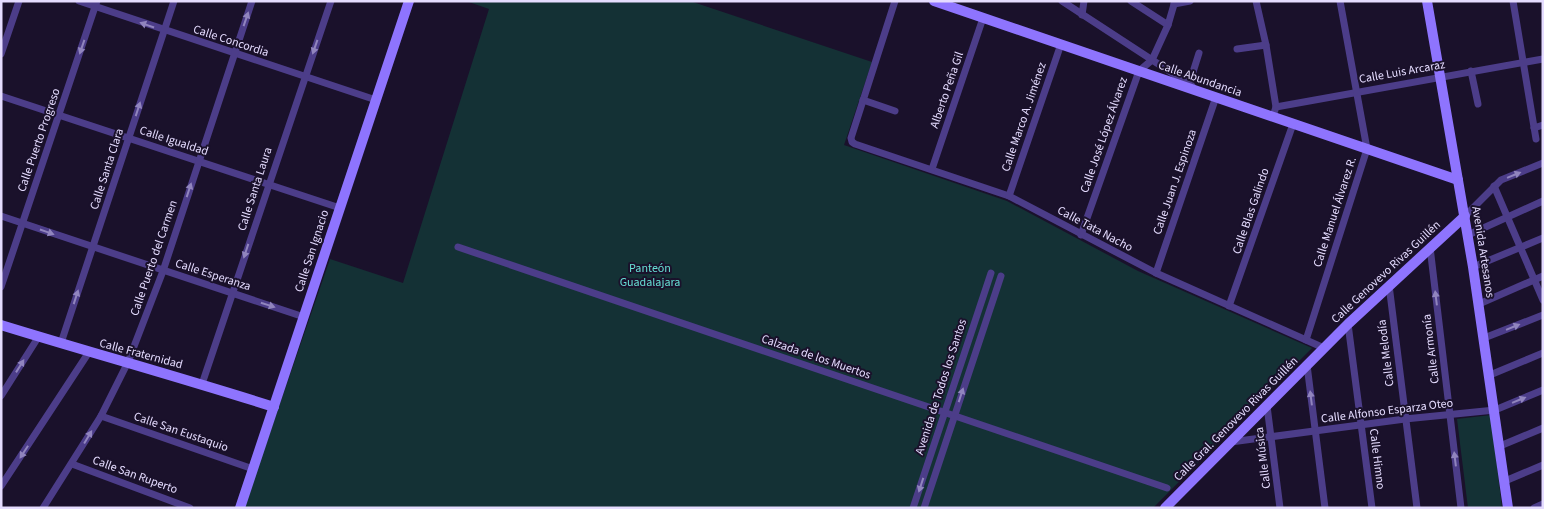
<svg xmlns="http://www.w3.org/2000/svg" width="1544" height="509" viewBox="0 0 1544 509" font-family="'Source Sans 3',sans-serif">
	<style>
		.green { fill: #143135 }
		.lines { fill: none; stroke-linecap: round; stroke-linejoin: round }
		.street { stroke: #4c3d89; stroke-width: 7 }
		.secondary { stroke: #8e74fe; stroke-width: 10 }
		.oneway { fill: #9185be }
		.labels { text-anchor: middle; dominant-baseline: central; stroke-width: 4; stroke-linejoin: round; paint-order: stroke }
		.street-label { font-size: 12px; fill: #e5dcff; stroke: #1a112b }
		.park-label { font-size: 12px; fill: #67e0d5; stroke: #1a112b }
	</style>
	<rect width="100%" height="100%" fill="#1a112b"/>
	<!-- green -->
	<g class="green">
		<path d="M466,1H690L872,62L844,145L1007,201L1138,271L1312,348L1153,508H244L330,259L403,283L489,9Z"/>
		<path d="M1491,415L1502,508H1468L1457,419Z"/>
	</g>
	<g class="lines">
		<!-- street -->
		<g class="street">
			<path d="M79,1L376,100"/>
			<path d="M895,1L851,138L852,142L855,144L1009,196L1156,273L1324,348"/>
			<path d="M1062,1L1192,86"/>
			<path d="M1131,1L1168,25"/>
			<path d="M1256,1L1266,45L1276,107"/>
			<path d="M1513,1L1536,139"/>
			<path d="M1174,4L1190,1"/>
			<path d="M1082,15L1084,1"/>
			<path d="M1237,49L1266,45"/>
			<path d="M1,54L19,1"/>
			<path d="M1471,71L1478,104"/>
			<path d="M1188,88L1199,53"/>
			<path d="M1,96L340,208"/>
			<path d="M863,100L895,111"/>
			<path d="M1273,116L1276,107L1543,59"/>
			<path d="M1534,128L1543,125"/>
			<path d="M932,169L983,18"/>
			<path d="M1494,186L1543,300"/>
			<path d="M1009,196L1061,44"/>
			<path d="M1,216L304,317"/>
			<path d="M1465,216L1501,180L1543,163"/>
			<path d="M1081,235L1139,71L1152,60L1168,25L1175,1"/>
			<path d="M1468,235L1543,201"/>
			<path d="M458,247L1167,488"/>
			<path d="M1430,247L1461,508"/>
			<path d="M1473,267L1543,238"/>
			<path d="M1156,273L1216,97"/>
			<path d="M1389,285L1417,508"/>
			<path d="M1,287L97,1"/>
			<path d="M1479,304L1543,276"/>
			<path d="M1229,306L1293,124"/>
			<path d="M1348,324L1372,508"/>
			<path d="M1484,338L1543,315"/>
			<path d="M1306,340L1367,149L1340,1"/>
			<path d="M61,343L174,1"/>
			<path d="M1307,365L1325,508"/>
			<path d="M1490,375L1543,353"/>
			<path d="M202,384L331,1"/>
			<path d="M1,396L39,336"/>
			<path d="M1267,406L1280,508"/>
			<path d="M101,416L253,469"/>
			<path d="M1231,442L1405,419L1495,410L1543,390"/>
			<path d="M1500,446L1543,428"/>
			<path d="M72,464L190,508"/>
			<path d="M1505,481L1543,465"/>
			<path d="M1,486L89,352"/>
			<path d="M43,508L101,416L128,362L163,271L252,1"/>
			<path d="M913,508L991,273"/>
			<path d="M924,508L1001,276"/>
			<path d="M1534,508L1543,504"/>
		</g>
		<!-- secondary -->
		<g class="secondary">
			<path d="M934,1L1458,180"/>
			<path d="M1427,1L1473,267L1508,508"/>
			<path d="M1,325C92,353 183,378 274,407"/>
			<path d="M240,508L409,1"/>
			<path d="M1165,508L1348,324L1465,216"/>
		</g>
	</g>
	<!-- one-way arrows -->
	<defs><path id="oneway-solid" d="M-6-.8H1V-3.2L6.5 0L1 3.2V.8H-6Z" transform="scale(1.25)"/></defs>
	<g class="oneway">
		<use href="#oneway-solid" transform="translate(246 19) rotate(-71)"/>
		<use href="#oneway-solid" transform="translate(147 25) rotate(-161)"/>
		<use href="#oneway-solid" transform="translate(82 47) rotate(109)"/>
		<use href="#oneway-solid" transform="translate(315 47) rotate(109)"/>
		<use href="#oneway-solid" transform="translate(138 109) rotate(-72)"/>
		<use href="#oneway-solid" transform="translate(1514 175) rotate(-22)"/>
		<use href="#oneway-solid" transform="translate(189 190) rotate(-72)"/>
		<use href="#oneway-solid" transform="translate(47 232) rotate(19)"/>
		<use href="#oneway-solid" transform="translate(246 251) rotate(108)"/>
		<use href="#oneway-solid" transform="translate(76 297) rotate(-72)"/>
		<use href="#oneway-solid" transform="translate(1436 298) rotate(-97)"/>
		<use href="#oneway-solid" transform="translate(268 305) rotate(18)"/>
		<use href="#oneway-solid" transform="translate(1513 327) rotate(-22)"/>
		<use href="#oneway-solid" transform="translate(20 366) rotate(-58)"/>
		<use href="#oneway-solid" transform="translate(961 395) rotate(-72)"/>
		<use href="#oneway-solid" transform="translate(1311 398) rotate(-97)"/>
		<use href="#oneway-solid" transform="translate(1519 400) rotate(-22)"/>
		<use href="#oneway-solid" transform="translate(88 437) rotate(-59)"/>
		<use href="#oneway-solid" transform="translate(24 452) rotate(123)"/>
		<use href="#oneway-solid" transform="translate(1455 459) rotate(-97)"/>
		<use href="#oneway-solid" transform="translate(921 485) rotate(108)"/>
	</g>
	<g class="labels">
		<!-- street labels -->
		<g class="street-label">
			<text transform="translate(231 41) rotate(18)">Calle Concordia</text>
			<text transform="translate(1402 72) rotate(-10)">Calle Luis Arcaraz</text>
			<text transform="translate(1200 79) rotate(19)">Calle Abundancia</text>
			<text transform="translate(947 90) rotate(-71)">Alberto Peña Gil</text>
			<text transform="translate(1024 117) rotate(-71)">Calle Marco A. Jiménez</text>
			<text transform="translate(1104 135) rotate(-71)">Calle José López Álvarez</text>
			<text transform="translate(39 140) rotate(-71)">Calle Puerto Progreso</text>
			<text transform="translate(174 141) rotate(18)">Calle Igualdad</text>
			<text transform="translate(107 169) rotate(-72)">Calle Santa Clara</text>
			<text transform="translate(1175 182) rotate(-71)">Calle Juan J. Espinoza</text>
			<text transform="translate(255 189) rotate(-72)">Calle Santa Laura</text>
			<text transform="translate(1251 211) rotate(-71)">Calle Blas Galindo</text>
			<text transform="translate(1335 212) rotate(-72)">Calle Manuel Álvarez R.</text>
			<text transform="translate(1095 229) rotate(28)">Calle Tata Nacho</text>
			<text transform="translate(312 251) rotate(-72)">Calle San Ignacio</text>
			<text transform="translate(1483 252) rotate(81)">Avenida Artesanos</text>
			<text transform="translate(154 258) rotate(-71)">Calle Puerto del Carmen</text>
			<text transform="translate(1386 272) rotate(-43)">Calle Genovevo Rivas Guillén</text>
			<text transform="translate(213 275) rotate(18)">Calle Esperanza</text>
			<text transform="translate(1431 349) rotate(-97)">Calle Armonía</text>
			<text transform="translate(1386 353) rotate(-97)">Calle Melodía</text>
			<text transform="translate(141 354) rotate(15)">Calle Fraternidad</text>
			<text transform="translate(816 357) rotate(19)">Calzada de los Muertos</text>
			<text transform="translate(941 387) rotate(-72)">Avenida de Todos los Santos</text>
			<text transform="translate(1387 411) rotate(-7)">Calle Alfonso Esparza Oteo</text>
			<text transform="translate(1236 419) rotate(-45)">Calle Gral. Genovevo Rivas Guillén</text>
			<text transform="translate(181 432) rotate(19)">Calle San Eustaquio</text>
			<text transform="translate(1263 458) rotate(-97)">Calle Música</text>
			<text transform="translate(1377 459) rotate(83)">Calle Himno</text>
			<text transform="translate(135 475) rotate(20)">Calle San Ruperto</text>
		</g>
		<!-- park labels -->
		<g class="park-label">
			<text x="650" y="268">Panteón<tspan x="650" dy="14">Guadalajara</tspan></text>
		</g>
	</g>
	<!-- border -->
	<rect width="1544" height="509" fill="none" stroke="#e5dcff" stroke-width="5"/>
</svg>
